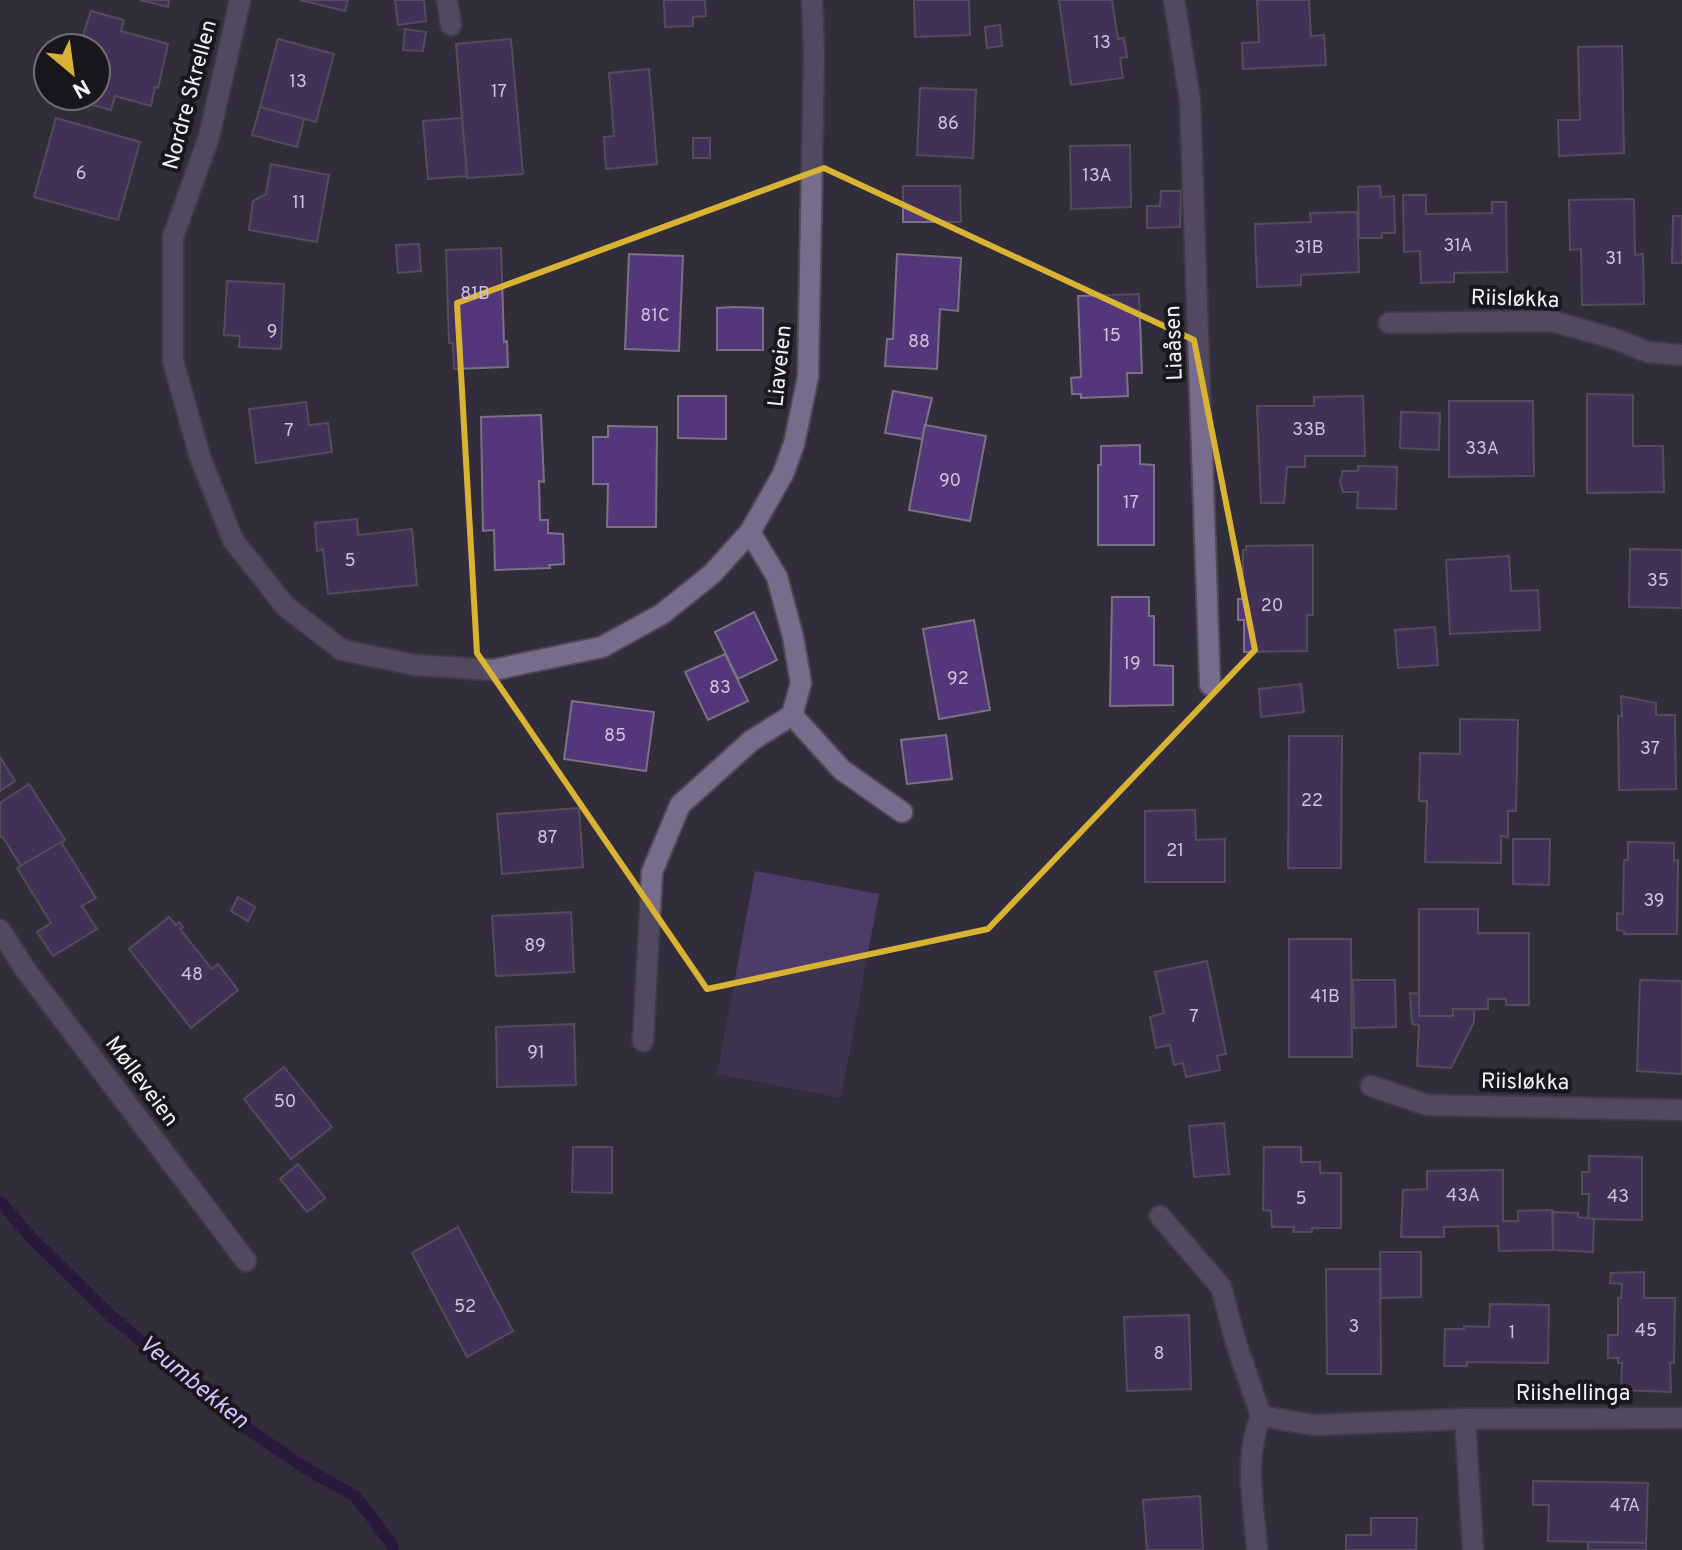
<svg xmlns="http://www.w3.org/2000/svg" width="1682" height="1550" viewBox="0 0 1682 1550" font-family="Overpass,sans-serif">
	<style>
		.green { fill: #4e3c68 }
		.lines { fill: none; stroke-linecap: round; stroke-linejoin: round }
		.stream { stroke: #21003f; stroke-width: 12 }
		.building { fill: #54367b; stroke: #797483; stroke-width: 2 }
		.minor-casing { stroke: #4d4955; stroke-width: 24 }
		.minor { stroke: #786c8c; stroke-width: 20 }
		.marked { fill: none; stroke: #d9b334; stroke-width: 6; stroke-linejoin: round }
		.labels { text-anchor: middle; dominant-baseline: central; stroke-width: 8; stroke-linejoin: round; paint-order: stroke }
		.number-label { font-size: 18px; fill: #cdc3da }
		.street-label { font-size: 22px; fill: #f5f2fa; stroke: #19171d }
		.water-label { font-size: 24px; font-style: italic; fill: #d7c0fd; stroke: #19171d }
	</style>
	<rect width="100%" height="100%" fill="#322d3a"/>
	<!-- green -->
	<path class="green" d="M755,871L879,894L841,1098L717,1074Z"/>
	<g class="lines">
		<!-- stream -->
		<path class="stream" d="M0,1202L32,1238L110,1315L229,1416L305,1468L355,1496L392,1544L393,1550"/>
	</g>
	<!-- building -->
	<g class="building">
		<path d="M140,0H169L168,7Z"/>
		<path d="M300,0H348L345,11Z"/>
		<path d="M395,0H424L426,21L398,25Z"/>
		<path d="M664,0H705L706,16L693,17V26L665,27Z"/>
		<path d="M914,0H969L970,35L915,37Z"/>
		<path d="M1059,0H1112L1118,39L1124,38L1127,57L1120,58L1123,78L1071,85Z"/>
		<path d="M1257,0H1309L1311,36L1324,35L1326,65L1243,69L1242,43L1259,42Z"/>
		<path d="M91,11L124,20L121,31L168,44L158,88L155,87L151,106L115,96L111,110L70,99L71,96H96V48H79Z"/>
		<path d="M1000,25L1002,46L987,48L985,27Z"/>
		<path d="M405,29L426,32L423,51L403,50Z"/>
		<path d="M278,39L334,54L316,122L260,107Z"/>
		<path d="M511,39L523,174L467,178L456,44Z"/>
		<path d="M1622,46L1624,153L1559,156L1558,120H1580L1578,47Z"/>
		<path d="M649,69L657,164L606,169L604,137L614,136L609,73Z"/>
		<path d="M920,88L976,90L973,158L917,155Z"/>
		<path d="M260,107L304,119L297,147L252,135Z"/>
		<path d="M56,118L140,142L118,220L34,197Z"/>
		<path d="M462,118L467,176L428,179L423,121Z"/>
		<rect x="693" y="138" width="17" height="20"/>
		<path d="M1130,145L1131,207L1071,209L1070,146Z"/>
		<path d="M271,164L329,175L317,242L249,230L253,201L266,194Z"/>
		<path d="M903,186H960L961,222H903Z"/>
		<path d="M1380,186L1381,197L1394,196L1395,233H1382V238H1359L1358,187Z"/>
		<path d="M1161,191H1181L1180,227L1147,228V206H1160Z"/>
		<path d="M1403,195H1426V214L1492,213V202H1506L1507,272L1454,273V282L1421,283L1420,251L1404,252Z"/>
		<path d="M1634,199L1635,255L1643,254L1644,304L1582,305L1581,249L1570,250L1569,200Z"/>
		<path d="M1357,212L1359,272L1301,275V285L1257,287L1255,224L1311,222L1310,213Z"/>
		<path d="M1673,216H1682V263H1672Z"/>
		<path d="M419,244L421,271L398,273L396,245Z"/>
		<path d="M501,248L504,342L507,341L508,367L454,369L453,343H449L446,250Z"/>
		<path d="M629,254L683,256L679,351L625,349Z"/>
		<path d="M897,254L961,258L958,311L940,309L937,369L885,366L887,339H893Z"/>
		<path d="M227,281L284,284L281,349L239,347L240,336L224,335Z"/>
		<path d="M1139,294L1142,373H1127L1128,396L1081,398V394H1072L1071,378L1081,377L1078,296Z"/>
		<path d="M734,307L763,308V350H717V308Z"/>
		<path d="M893,391L932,398L922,439L885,433Z"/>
		<path d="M1587,394L1633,395V446H1663L1664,492L1587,493Z"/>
		<path d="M678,396H726V439L678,438Z"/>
		<path d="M1363,396L1365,456H1305V467H1287L1284,503H1261L1257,406H1314V397Z"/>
		<path d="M1449,401H1533L1534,476L1449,477Z"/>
		<path d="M306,402L309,425L328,423L332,452L256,463L249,409Z"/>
		<path d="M1401,412L1440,413L1439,450L1400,448Z"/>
		<path d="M541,415L544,482L539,481L540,520H548V533L563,534L564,564L549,565L550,568L495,570L494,530L483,531L481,417Z"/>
		<path d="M925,425L986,436L970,521L909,510Z"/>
		<path d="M608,426L657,427L656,527H607L608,484H593V437H608Z"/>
		<path d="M1140,445V464L1154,465V545H1098V465H1101V446Z"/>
		<path d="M1358,466L1397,467L1396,509L1357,508L1358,492H1343L1340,481L1343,471H1358Z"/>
		<path d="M357,519L358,535L412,529L417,585L328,594L323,549L317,551L315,523Z"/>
		<path d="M1313,545V615H1307V651L1244,652V620H1238V599H1243V550H1246V546Z"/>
		<path d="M1630,549L1682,550V608L1629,607Z"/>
		<path d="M1509,556L1511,591L1538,590L1540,630L1450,634L1446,560Z"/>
		<path d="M1112,597H1149V616H1154V665L1173,666V705L1110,706Z"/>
		<path d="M754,612L777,660L738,679L715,632Z"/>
		<path d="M974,620L990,710L939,719L923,629Z"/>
		<path d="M1435,627L1438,665L1398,668L1395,630Z"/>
		<path d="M725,654L748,701L708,720L685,672Z"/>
		<path d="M1301,684L1304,712L1261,717L1259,689Z"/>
		<path d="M1621,696L1656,703V715H1675L1676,789L1619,790L1618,716H1622Z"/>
		<path d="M572,701L654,712L646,771L564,759Z"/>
		<path d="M1460,719L1518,720L1516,811H1508V837L1501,836V863L1425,862L1427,801H1419L1420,753L1460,754Z"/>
		<path d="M946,735L952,779L907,784L901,740Z"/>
		<path d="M1289,736H1342L1341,868H1288Z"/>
		<path d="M0,757L15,781L0,791Z"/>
		<path d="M29,784L65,840L21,866L2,836L0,837V803Z"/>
		<path d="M579,808L583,867L502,874L497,814Z"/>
		<path d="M1195,810L1196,840L1225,839V882H1145V811Z"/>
		<path d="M1513,839H1550L1549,885L1513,884Z"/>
		<path d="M61,842L96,898L82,906L97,929L53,956L37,932L51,923L17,868Z"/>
		<path d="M1628,842L1674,843V861L1678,860L1677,934H1624V931L1617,930V913L1623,914L1624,860H1628Z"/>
		<path d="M238,897L255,907L248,921L231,911Z"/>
		<path d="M1419,909H1478V933H1529V1005H1506V999H1488V1009H1453V1016H1419Z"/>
		<path d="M571,912L574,972L496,976L492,916Z"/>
		<path d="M169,917L176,925L179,922L183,927L180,929L212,969L218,964L238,990L191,1028L129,949Z"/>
		<path d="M1289,939H1351L1352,1057H1289Z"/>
		<path d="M1207,961L1226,1054L1217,1056L1220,1070L1186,1077L1183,1063L1174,1065L1170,1045L1156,1048L1150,1017L1164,1013L1155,972Z"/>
		<path d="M1353,980H1395L1396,1027L1354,1028Z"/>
		<path d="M1640,980L1682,981V1074L1637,1071Z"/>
		<path d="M1410,993L1419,994V1016H1453V1009H1474V1022L1451,1068L1417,1066L1419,1025L1412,1024Z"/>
		<path d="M574,1024L576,1085L497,1087L496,1027Z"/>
		<path d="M284,1067L332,1127L291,1159L244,1099Z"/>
		<path d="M1224,1123L1229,1174L1194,1177L1189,1126Z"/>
		<path d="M573,1147H612V1193L572,1192Z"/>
		<path d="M1264,1147H1301V1162H1320V1173H1341V1228H1312V1232H1293L1294,1227H1272L1271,1211L1263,1210Z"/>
		<path d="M1589,1156L1642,1157V1220L1588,1219L1589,1194H1582V1172H1589Z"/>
		<path d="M298,1164L325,1198L307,1212L280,1179Z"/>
		<path d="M1503,1170V1221H1518V1211L1552,1210L1553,1250L1499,1251L1498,1226L1444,1227V1237H1401L1403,1190L1427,1189V1171Z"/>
		<path d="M1553,1212L1578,1213V1217L1594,1219L1593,1252L1553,1250Z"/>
		<path d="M458,1227L513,1331L467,1357L412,1253Z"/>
		<path d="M1380,1252H1421V1297L1381,1298Z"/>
		<path d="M1326,1269H1380L1381,1374H1327Z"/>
		<path d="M1644,1272V1298H1675L1674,1363H1670L1671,1392L1621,1390L1622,1363H1618V1358H1608V1335H1618V1298H1621L1622,1284L1610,1283L1611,1273Z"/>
		<path d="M1490,1304L1549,1305L1548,1363L1467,1362V1366H1444L1445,1329H1464V1326L1489,1327Z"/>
		<path d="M1189,1315L1191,1389L1127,1391L1124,1317Z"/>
		<path d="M1533,1481L1648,1483L1646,1543L1548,1541L1549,1505H1533Z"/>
		<path d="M1200,1496L1203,1550H1147L1143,1500Z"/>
		<path d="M1371,1518H1417L1416,1550H1346V1535H1371Z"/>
		<path d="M1588,1542L1646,1543V1550H1588Z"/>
	</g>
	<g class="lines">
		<!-- minor casing -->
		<g class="minor-casing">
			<g id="minor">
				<path d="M240,0L209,137L173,237V361L200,457L233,540L285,606L342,650L415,665L493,670L602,647L662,614L712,574L750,532L783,474L794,444L808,377L814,55L812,0"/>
				<path d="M447,0L451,25"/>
				<path d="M1174,0L1190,100L1210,685"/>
				<path d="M1389,323L1552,321L1615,339L1648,352L1682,355"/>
				<path d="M750,532L777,577L793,637L801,683L792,715L842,770L902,812"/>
				<path d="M0,930L25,969L246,1261"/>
				<path d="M643,1041L652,872L680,805L751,741L792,715"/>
				<path d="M1371,1086L1427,1105L1682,1110"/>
				<path d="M1160,1216L1221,1287L1236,1343L1261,1416C1243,1458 1254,1506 1257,1550"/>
				<path d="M1261,1416L1313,1425L1465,1419L1682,1418"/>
				<path d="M1465,1419L1473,1550"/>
			</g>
		</g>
		<!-- minor -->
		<use href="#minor" class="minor"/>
	</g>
	<!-- marked area -->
	<path d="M0 0H1682V1550H0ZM824,168L1194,340L1255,650L988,929L707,989L477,653L457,303Z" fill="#322d3a" fill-opacity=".55" fill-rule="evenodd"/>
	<path class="marked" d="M824,168L1194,340L1255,650L988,929L707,989L477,653L457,303Z"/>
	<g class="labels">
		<!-- number labels -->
		<g class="number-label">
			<text x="1102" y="43">13</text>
			<text x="298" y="82">13</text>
			<text x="499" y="92">17</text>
			<text x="948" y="124">86</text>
			<text x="81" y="174">6</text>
			<text x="1097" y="176">13A</text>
			<text x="299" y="203">11</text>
			<text x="1458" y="246">31A</text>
			<text x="1309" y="248">31B</text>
			<text x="1614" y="259">31</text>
			<text x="475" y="294">81B</text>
			<text x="655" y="316">81C</text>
			<text x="272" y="332">9</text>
			<text x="1112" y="336">15</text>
			<text x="919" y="342">88</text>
			<text x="1309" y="430">33B</text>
			<text x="289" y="431">7</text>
			<text x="1482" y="449">33A</text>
			<text x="950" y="481">90</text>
			<text x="1131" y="503">17</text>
			<text x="350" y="561">5</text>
			<text x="1658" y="581">35</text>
			<text x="1272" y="606">20</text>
			<text x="1132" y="664">19</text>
			<text x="958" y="679">92</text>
			<text x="720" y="688">83</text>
			<text x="615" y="736">85</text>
			<text x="1650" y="749">37</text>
			<text x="1312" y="801">22</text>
			<text x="547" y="838">87</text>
			<text x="1175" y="851">21</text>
			<text x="1654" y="901">39</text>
			<text x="535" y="946">89</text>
			<text x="192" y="975">48</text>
			<text x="1325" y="997">41B</text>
			<text x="1194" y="1017">7</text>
			<text x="536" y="1053">91</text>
			<text x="285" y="1102">50</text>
			<text x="1463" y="1196">43A</text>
			<text x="1618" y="1197">43</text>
			<text x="1301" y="1199">5</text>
			<text x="465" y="1307">52</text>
			<text x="1354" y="1327">3</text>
			<text x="1646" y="1331">45</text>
			<text x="1512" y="1333">1</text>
			<text x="1159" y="1354">8</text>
			<text x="1625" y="1506">47A</text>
		</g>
		<!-- street labels -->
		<g class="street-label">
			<text transform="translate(191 95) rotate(-75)">Nordre Skrellen</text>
			<text transform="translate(1515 300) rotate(2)">Riisløkka</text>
			<text transform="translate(1175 343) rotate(-92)">Liaåsen</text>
			<text transform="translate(781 366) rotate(-84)">Liaveien</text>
			<text transform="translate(141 1082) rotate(53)">Mølleveien</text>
			<text transform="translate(1525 1083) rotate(1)">Riisløkka</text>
			<text x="1573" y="1394">Riishellinga</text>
		</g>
		<!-- water labels -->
		<g class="water-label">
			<text transform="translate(193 1383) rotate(39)">Veumbekken</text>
		</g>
	</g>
	<!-- north arrow -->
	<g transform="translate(72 72) rotate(151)"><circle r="38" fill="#19171d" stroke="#716f75" stroke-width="2"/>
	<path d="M0-6L14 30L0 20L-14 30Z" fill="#d9b334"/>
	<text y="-12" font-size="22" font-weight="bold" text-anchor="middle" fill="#f5f2fa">N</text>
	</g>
</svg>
